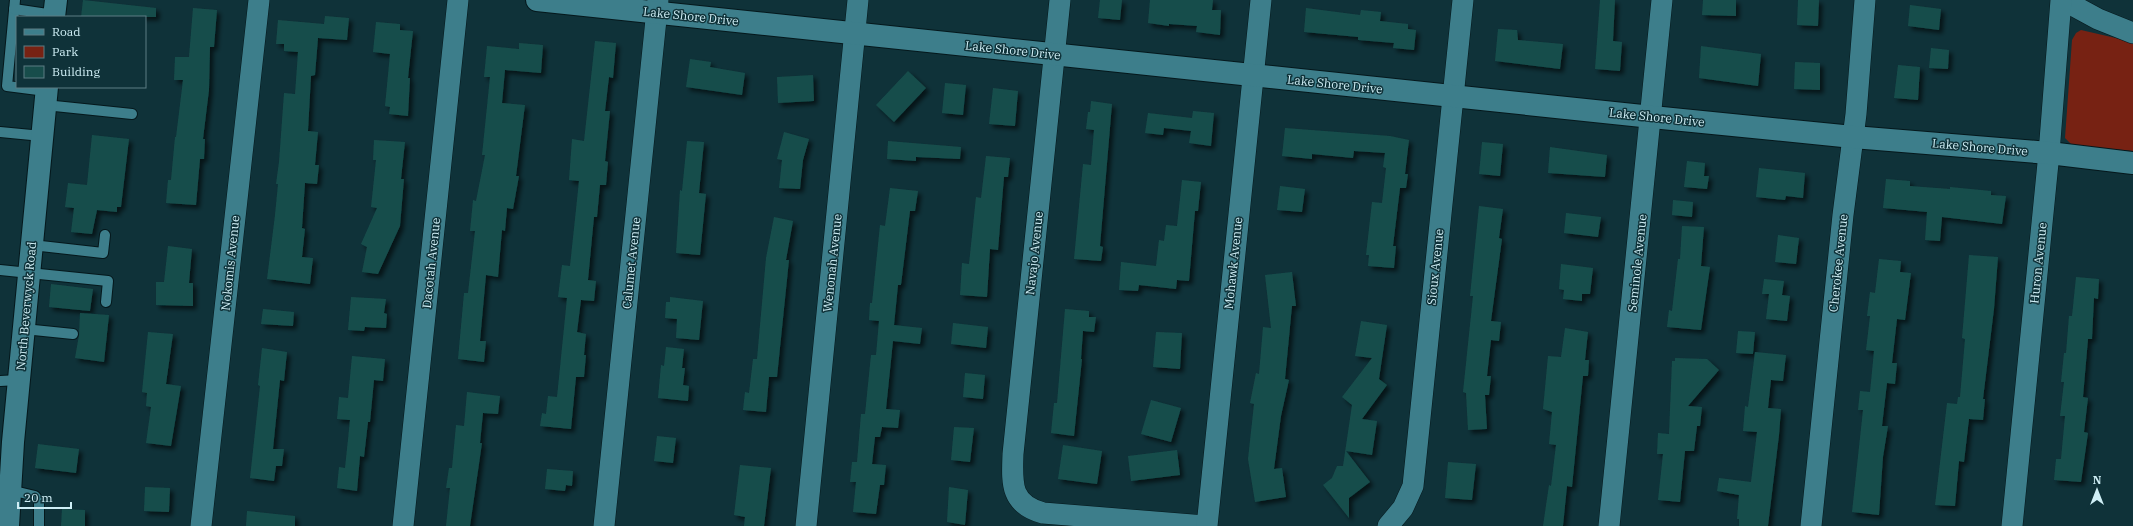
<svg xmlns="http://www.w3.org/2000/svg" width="2133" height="526" viewBox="0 0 2133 526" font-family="'IBM Plex Serif',serif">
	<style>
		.green { fill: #772213 }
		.building { fill: #174d4b; filter: url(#shadow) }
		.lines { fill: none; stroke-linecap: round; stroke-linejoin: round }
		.service-casing { stroke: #05181c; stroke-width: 12 }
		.minor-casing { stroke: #05181c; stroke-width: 22 }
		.tertiary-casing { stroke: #05181c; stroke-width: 24 }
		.service { stroke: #3d7e8b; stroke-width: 10 }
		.minor { stroke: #3d7e8b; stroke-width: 21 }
		.tertiary { stroke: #3d7e8b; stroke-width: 22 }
		.labels { text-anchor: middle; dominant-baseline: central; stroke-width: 3; stroke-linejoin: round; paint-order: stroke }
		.street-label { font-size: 12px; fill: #cfeef5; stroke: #0f3239 }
	</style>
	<defs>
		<filter id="shadow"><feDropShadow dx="3.5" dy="3.5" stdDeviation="2" flood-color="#0009"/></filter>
	</defs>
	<rect width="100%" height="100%" fill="#0f3239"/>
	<!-- green -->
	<path class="green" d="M2081,30L2133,42V151L2072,145L2065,138L2072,40L2076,33Z"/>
	<!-- building -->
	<g class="building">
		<path d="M83,0L156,8V17H81Z"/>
		<path d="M1100,0H1122L1120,20L1098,18Z"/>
		<path d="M1150,0H1213L1212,10H1221L1220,35L1196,32L1197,26L1169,24V26L1148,23Z"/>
		<path d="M1600,0H1615L1613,41L1622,42L1620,71L1595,69Z"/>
		<path d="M1703,0H1736V16L1702,15Z"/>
		<path d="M1798,0H1819L1818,26L1797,25Z"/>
		<path d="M1910,5L1941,9L1939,30L1908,26Z"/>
		<path d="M193,8L217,10L214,47H210L209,90L203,139H205L204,159H200L196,205L166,203L168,180H171L175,137H176L183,80H174L175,57H189Z"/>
		<path d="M1306,8L1360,15L1361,10L1381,12L1380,21L1408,24V29L1416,30L1414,50L1393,48L1394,43L1358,40V37L1304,32Z"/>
		<path d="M325,16L349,18L347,40L318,38L315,75L311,76L308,131L318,132L315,165H319L317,184L305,183L302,228L305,229L302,257L313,258L310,284L267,279L275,215L278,184H276L279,162L284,93L295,94L298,52L284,51V44H276L278,20L324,24Z"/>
		<path d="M376,22L400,24V30L413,31L408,78H410L408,116L389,114L390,107L385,106L390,54L373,52Z"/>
		<path d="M1498,29L1517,30L1518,40L1563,44L1560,69L1495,61Z"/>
		<path d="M595,41L616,43L613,78L609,77L605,111H610L605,161L608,162L606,185H600L597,217H594L588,280L596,281L594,301L581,300L577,332L586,334L584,355H586L584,377H576L571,429L540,426L542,413L546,414L548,396L557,397L567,298L558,297L562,265L570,266L579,181L569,180L572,139L584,141Z"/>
		<path d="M519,43L543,45L541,73L505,70L502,103L525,105L516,176H519L513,209L507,208L505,231L502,230L498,277L486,275L480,341H486L484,362L458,359L464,293H468L475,231H470L473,200L476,201L485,155H482L490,77H484L487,46L519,49Z"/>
		<path d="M1701,46L1761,54L1758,86L1699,78Z"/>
		<path d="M1931,48L1949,50L1948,69L1929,68Z"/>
		<path d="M690,59L711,62L710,67L745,73L742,95L686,87Z"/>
		<path d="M1795,62L1820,63V90L1794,89Z"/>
		<path d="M1898,65L1920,67L1918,100L1894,98Z"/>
		<path d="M908,71L926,88L894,122L876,105Z"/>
		<path d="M813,75L814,101L778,103L777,77Z"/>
		<path d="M945,83L966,85L963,115L942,113Z"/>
		<path d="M993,88L1018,91L1015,126L989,124Z"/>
		<path d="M1091,101L1112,104L1100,246L1103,247L1101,261L1074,259L1083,164L1091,165L1094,130L1086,129L1088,112H1090Z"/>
		<path d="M1193,111L1214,113L1211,146L1189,143L1191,131L1164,128L1163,135L1145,133L1148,113L1192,118Z"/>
		<path d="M1285,128L1390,136L1409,140L1405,174H1408L1406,188H1400L1393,246H1396L1394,268L1368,266L1369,255H1366L1372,202L1382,203L1386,168L1383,167L1385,153L1354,151L1353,158L1312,154V159L1282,156Z"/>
		<path d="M784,132L809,139L803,160L800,189L779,188L782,160L777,159Z"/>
		<path d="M92,135L129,139L121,207H117V212L97,210L92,234L71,232L74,208L65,207L68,183L87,185Z"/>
		<path d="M374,140L405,142L401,179H404L400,226L378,274L362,272L367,247L361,244L377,208L371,207L376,160H373Z"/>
		<path d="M687,141L704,142L699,193L706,194L700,255L676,253L680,190L682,191Z"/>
		<path d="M888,141L961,147L960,159L916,157V161L887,159Z"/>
		<path d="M1482,142L1503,144L1500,176L1479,174Z"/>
		<path d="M1550,147L1607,155L1605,177L1548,173Z"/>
		<path d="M986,156L1010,158L1008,177H1004L998,250L990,249L987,297L960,295L962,263L969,264L976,197L981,198Z"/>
		<path d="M1687,161L1705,163L1704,176H1709L1707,189L1684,187Z"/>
		<path d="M1759,168L1805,173L1803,198L1786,196L1785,200L1756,197Z"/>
		<path d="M1886,179L1910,181V186L1950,189V187L1991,191V195L2006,196L2002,224L1942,217L1940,241L1925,240L1927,212L1883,208Z"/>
		<path d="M1182,180L1201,182L1198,211H1195L1189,281L1177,280L1176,289L1139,285L1138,291L1119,290L1121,262L1156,266L1159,240L1164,241L1166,225L1177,226Z"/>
		<path d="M1280,186L1305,189L1302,212L1277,210Z"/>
		<path d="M890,188L918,191L915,211H910L901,285H898L894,325L922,328L920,344L893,341L886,409L900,410L898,428L882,427L880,437H875L872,464L886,465L884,485H880L876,514L853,512L856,482H850L852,462H857L861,414H865L871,355H876L879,321L869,320L870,303H872L880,225L885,226Z"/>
		<path d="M1673,200L1693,202L1692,217L1672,215Z"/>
		<path d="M1479,206L1503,209L1499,238L1502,239L1491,321L1501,322L1499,341L1491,340L1487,376H1491L1489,395H1485L1487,429L1468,430L1466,393L1463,392L1473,296H1470Z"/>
		<path d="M1566,213L1601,217L1598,237L1564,233Z"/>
		<path d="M774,217L793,221L786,260H789L777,377H769L766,412L743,410L745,392L749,393L753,359H757L766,258Z"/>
		<path d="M1682,226L1704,227L1701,266L1710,267L1701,330L1667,327L1669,310L1672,311L1678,259H1680Z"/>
		<path d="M1778,235L1799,238L1796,264L1775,262Z"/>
		<path d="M168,246L192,249L189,283H193V306L156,305V282H164Z"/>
		<path d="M1969,255L1998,257L1994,309L1983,399H1985L1983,420L1969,419L1964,462L1959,461L1955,506L1935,505L1947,403L1957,404L1958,397H1960L1965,339L1962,338Z"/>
		<path d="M1879,259L1901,261L1900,272L1911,273L1905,320L1897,319L1892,363H1897L1895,384L1887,383L1882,426H1888L1883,457L1879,515L1852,512L1863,410H1858L1860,391L1870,392L1874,351L1866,350L1870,316H1867L1870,292L1875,293Z"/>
		<path d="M1561,264L1593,268L1590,294H1582V301L1563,299L1564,290L1559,289Z"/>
		<path d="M1292,272L1296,306H1292L1285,379L1289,380L1281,416L1274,469L1282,468L1286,497L1255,502L1248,459L1254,404L1250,403L1256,373L1259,374L1263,327L1271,328L1265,275Z"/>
		<path d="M2076,277L2099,279L2098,299L2094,298L2092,339H2088L2083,397L2088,398L2084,432L2088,433L2081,482L2054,480L2056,459H2061L2065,416H2060L2064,382H2061L2064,353H2066L2069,316H2072Z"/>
		<path d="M1764,279L1784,281L1782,295L1790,296L1787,321L1766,319L1769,294H1762Z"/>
		<path d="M51,284L93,289L90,311L49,307Z"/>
		<path d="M351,297L386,299L384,313L387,314L386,328L365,327L364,331L348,330Z"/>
		<path d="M670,297L703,301L699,340L676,338L677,319L665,318L666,302H670Z"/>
		<path d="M263,309L294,312L293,326L261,324Z"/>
		<path d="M1065,309L1089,311V317H1096L1094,332L1083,331L1081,359H1082L1074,436L1051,433L1054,403H1057Z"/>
		<path d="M80,313L109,315L104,362L75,358L79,335Z"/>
		<path d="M1361,321L1387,325L1379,379L1387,385L1362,419L1377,421L1372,455L1346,451L1370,482L1349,498V518L1323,485L1332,478L1337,466H1343L1352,405L1342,397L1372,358L1355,356Z"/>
		<path d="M953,323L988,327L986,348L951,344Z"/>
		<path d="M1565,328L1588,332L1585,360H1589L1588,376H1583L1572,487L1567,486L1563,526H1543L1549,485L1551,486L1556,445L1549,444L1552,412L1543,409L1548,356L1561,357Z"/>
		<path d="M1738,331L1755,332L1753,354L1736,353Z"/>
		<path d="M148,332L173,334L166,384L181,386L171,446L146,443L151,407L146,406L147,393L142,392Z"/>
		<path d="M1156,332L1182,333L1180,369L1153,367Z"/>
		<path d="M666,347L684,349L682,368H685L683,385L689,386L688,401L658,398L661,365L664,366Z"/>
		<path d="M262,348L287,352L284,381L280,380L273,449H284L282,466H276L274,481L250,478L260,386L258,385Z"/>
		<path d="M1755,352L1786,355L1783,381L1771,380L1768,408L1781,409L1779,435L1768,526H1739V519H1737L1739,495L1717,491L1719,478L1751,482L1757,432L1743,431L1745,406L1748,407Z"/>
		<path d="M352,356L385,359L383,381L374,380L370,422H368L364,457L360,456L357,491L337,488L339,467L345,468L350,420L337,419L339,397L348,398Z"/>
		<path d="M1675,358L1707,359L1719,370L1688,406L1702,407L1700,426H1697L1694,451H1685L1680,502L1658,500L1663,454H1657L1658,433L1669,434L1672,361H1675Z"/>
		<path d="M965,373L985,375L983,399L963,397Z"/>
		<path d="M467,392L500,396L498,414L483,413L480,443H482L470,526H446L450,488H446L449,468H452L456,425L464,426Z"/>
		<path d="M1151,400L1181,408L1171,442L1141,434Z"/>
		<path d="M954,427L974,428L970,462L951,460Z"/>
		<path d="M657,436L676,438L673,463L654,461Z"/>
		<path d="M38,444L79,449L76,473L35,468Z"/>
		<path d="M1063,445L1102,451L1097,484L1058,479Z"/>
		<path d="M1177,450L1180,475L1131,481L1128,456Z"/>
		<path d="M1448,462L1476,464L1472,500L1445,498Z"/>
		<path d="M740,465L771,468L764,526H744L745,517L734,515Z"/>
		<path d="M547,469L573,471L572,486L566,485L565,491L545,489Z"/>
		<path d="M145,487L170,488L169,512L144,511Z"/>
		<path d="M949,487L968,490L965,525L947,522Z"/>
		<path d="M62,509L85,510V526H61Z"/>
		<path d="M247,511L295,516V526H246Z"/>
	</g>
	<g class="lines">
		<!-- service casing -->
		<g class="service-casing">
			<g id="service">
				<path d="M15,0L7,86L46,91"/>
				<path d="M14,9L54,15"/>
				<path d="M45,105L132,114"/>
				<path d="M0,132L42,136"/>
				<path d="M32,245L103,253L105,235"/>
				<path d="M0,270L108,281L106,302"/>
				<path d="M24,329L73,334"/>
				<path d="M0,381L19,380"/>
				<path d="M10,490L35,496L39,501V526"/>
			</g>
		</g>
		<!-- minor casing -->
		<g class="minor-casing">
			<g id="minor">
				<path d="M1060,0L1013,454C1012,483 1010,504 1043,513L1205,526"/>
				<path d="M2063,0L2098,19L2133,33"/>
				<path d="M201,526L259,0"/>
				<path d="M403,526L458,0"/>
				<path d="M604,526L658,0"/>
				<path d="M806,526L858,0"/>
				<path d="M1207,526L1261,0"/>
				<path d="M1388,526L1403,508L1413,486L1463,0"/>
				<path d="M1609,526L1662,0"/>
				<path d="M1811,526L1843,215L1856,114L1865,0"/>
				<path d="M2012,526L2049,153L2061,0"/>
			</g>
		</g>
		<!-- tertiary casing -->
		<g class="tertiary-casing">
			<g id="tertiary">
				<path d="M537,0L1652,117L1853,137L2049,153L2133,163"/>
				<path d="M54,17L56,0"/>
				<path d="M8,526L13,442L47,87"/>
			</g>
		</g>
		<!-- service -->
		<use href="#service" class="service"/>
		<!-- minor -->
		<use href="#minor" class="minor"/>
		<!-- tertiary -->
		<use href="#tertiary" class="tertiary"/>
	</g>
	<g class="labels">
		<!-- street labels -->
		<g class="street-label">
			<text transform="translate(691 16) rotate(6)">Lake Shore Drive</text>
			<text transform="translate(1013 50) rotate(6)">Lake Shore Drive</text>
			<text transform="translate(1335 84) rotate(6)">Lake Shore Drive</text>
			<text transform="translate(1657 117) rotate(6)">Lake Shore Drive</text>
			<text transform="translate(1980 147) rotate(5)">Lake Shore Drive</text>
			<text transform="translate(1034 253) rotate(-84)">Navajo Avenue</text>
			<text transform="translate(230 263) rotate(-84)">Nokomis Avenue</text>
			<text transform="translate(431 263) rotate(-84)">Dacotah Avenue</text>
			<text transform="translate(631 263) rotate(-84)">Calumet Avenue</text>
			<text transform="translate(832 263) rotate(-84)">Wenonah Avenue</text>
			<text transform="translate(1233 263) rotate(-84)">Mohawk Avenue</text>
			<text transform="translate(1637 263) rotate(-84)">Seminole Avenue</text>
			<text transform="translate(1838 263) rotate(-84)">Cherokee Avenue</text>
			<text transform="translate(2038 263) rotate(-84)">Huron Avenue</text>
			<text transform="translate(1435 267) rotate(-84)">Sioux Avenue</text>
			<text transform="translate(26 306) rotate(-85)">North Beverwyck Road</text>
		</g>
	</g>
	<!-- legend -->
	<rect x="16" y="16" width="130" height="72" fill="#0f3239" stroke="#5c7d84"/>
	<rect x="24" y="29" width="20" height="6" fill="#3d7e8b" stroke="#5c7d84"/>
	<text x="52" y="36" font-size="12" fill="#cfeef5">Road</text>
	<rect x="24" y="46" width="20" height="12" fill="#772213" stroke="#5c7d84"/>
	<text x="52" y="56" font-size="12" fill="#cfeef5">Park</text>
	<rect x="24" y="66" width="20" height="12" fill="#174d4b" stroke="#5c7d84"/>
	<text x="52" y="76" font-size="12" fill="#cfeef5">Building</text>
	<!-- north arrow -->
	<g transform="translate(2097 490)" stroke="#0f3239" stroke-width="3" paint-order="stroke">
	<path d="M0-3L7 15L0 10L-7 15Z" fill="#cfeef5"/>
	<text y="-6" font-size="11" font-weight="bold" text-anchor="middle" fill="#cfeef5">N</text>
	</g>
	<!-- scale -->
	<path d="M18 502v6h53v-6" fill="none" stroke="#cfeef5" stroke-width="2"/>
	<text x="24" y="502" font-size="12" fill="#cfeef5" stroke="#0f3239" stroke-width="3" paint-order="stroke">20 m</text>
</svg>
